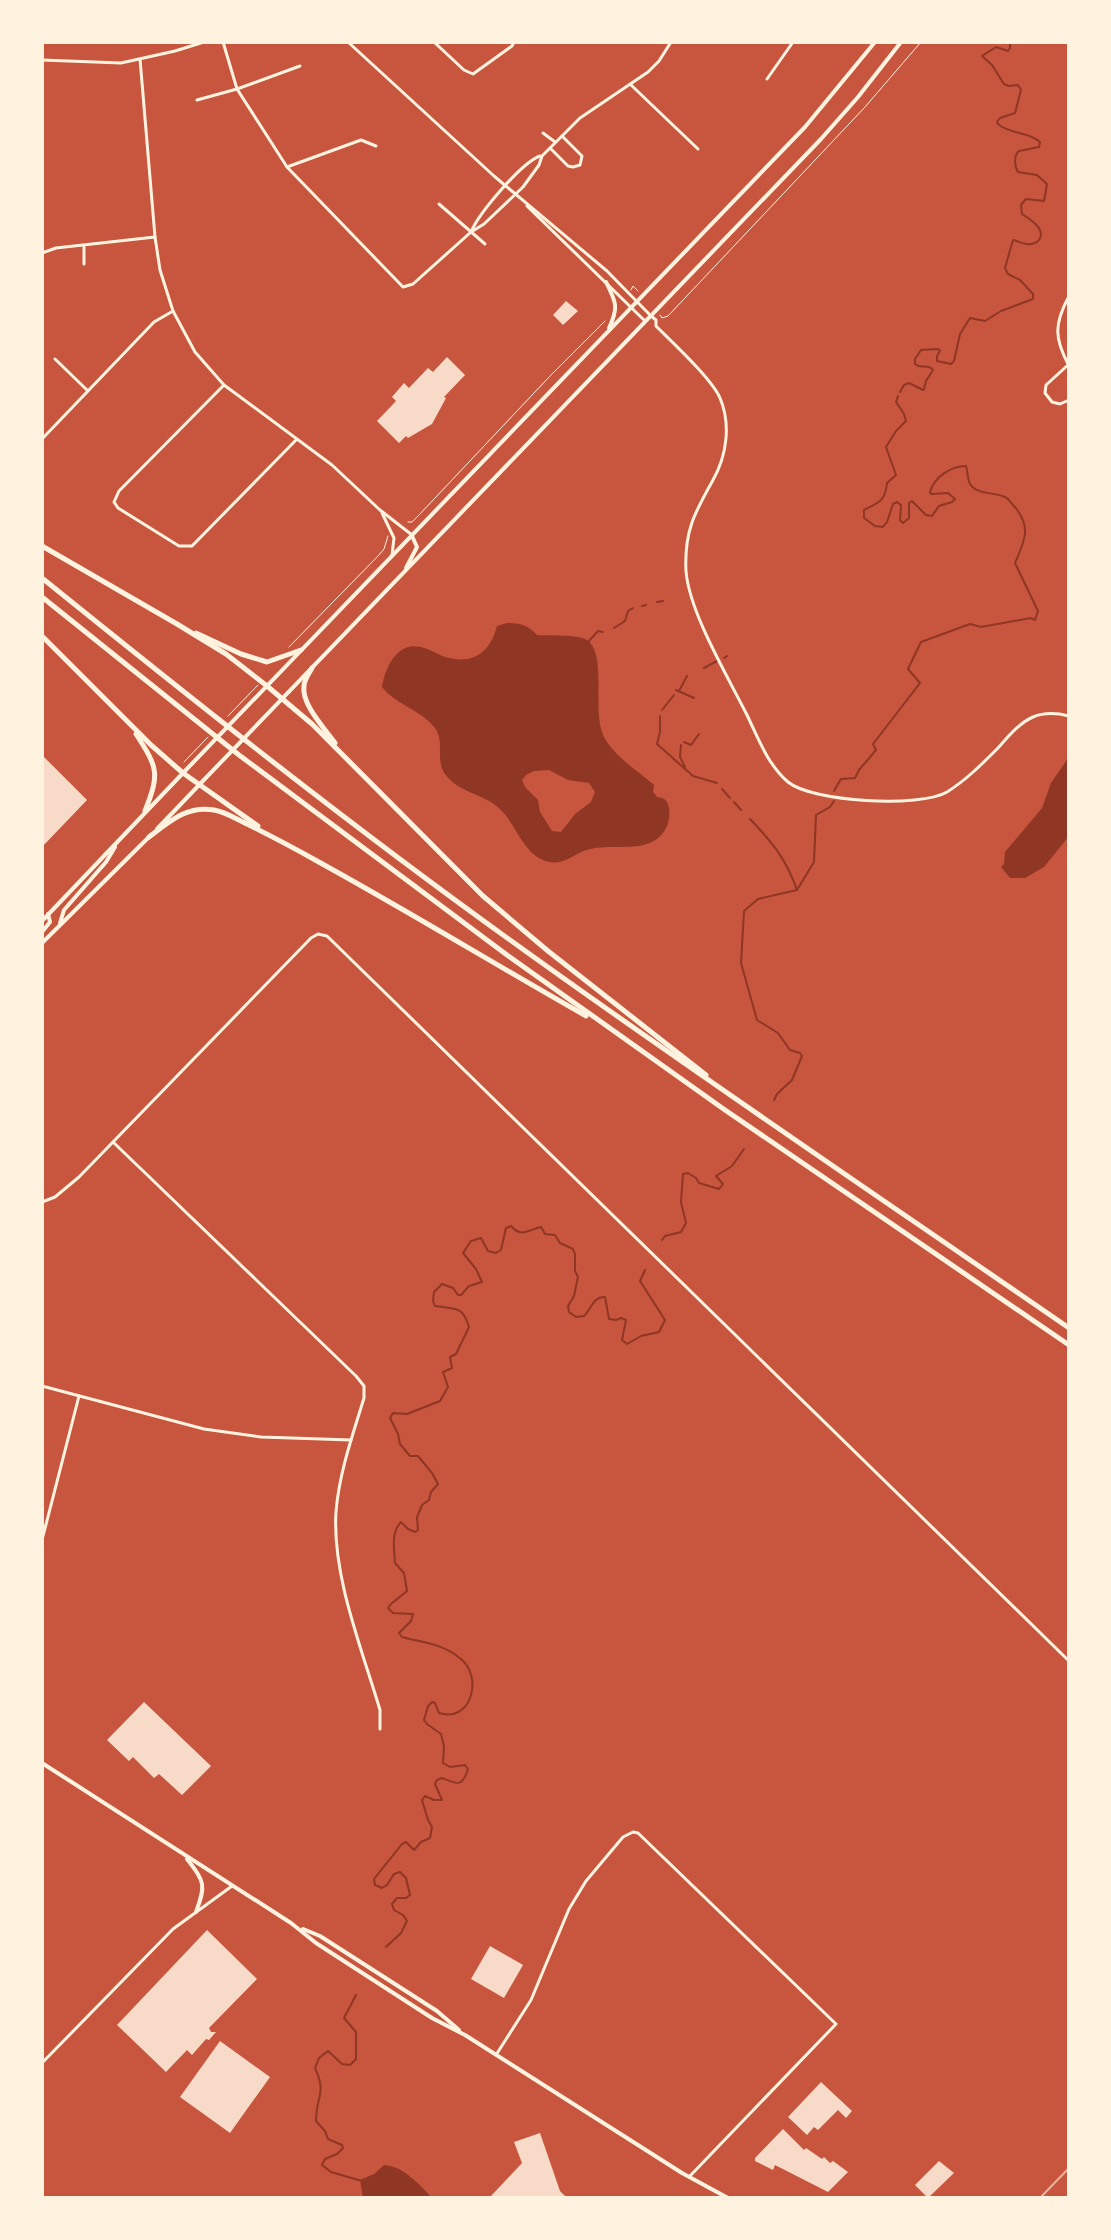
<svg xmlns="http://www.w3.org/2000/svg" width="1111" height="2240" viewBox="0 0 1111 2240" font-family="'Varela Round',sans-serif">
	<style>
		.water { fill: #8f3625; fill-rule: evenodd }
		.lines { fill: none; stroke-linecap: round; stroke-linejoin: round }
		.stream { stroke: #8f3625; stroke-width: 2 }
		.building { fill: #f7dbc8 }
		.path { stroke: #fff3e0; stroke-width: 1 }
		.minor { stroke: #fff3e0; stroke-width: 3 }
		.tertiary { stroke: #fff3e0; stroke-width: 3 }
		.secondary { stroke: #fff3e0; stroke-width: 4 }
		.primary { stroke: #fff3e0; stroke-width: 4 }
		.motorway { stroke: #fff3e0; stroke-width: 5 }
		.tram { stroke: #e9b49f; stroke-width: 2 }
	</style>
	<rect width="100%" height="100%" fill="#c8553d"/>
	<!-- water -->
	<g class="water">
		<path d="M507,623C520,623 528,625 537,635C549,636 578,634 587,640C608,655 591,711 604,737C614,756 638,771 654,785L653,792L657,797C665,798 667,800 669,808C670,815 669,820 667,826C654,856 615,843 590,849C576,852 565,865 550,862C524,857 518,827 501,810C486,794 458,793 445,774C435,760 445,741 435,728C420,709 396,705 382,687C385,668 397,641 421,647C430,649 437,654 445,657C473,665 490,653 497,626ZM534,771L549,770L568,780L589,783L595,792L591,802L575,814L561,832L552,831L540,812L538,800L525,787L522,780L526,775Z"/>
		<path d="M1069,757V836L1044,867L1025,878H1010L1001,867L1004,864L1005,852L1042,808L1051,783Z"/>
		<path d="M384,2165C403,2166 419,2184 432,2198H363L360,2180L374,2174Z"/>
	</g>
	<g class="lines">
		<!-- stream -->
		<g class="stream">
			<path d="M900,392L904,385L909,383L923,390L924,389L926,381L933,370C929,364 920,369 915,364V359L921,350L938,349L940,351L937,356V361L951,364L954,361L960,334L970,318L985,321L1001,311L1033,299V294L1020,280L1008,274L1005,268L1013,240C1018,241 1022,244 1027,244C1030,245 1037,243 1039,240C1047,229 1028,218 1022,214L1021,205L1026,199L1044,201L1047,184L1037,175L1018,172C1014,166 1014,155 1019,151L1039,147L1040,142C1028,131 1011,135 998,124L997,122L1000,118L1015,113L1021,90L1018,85L1009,86L1004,84L992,65L982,56L996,47L1008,51L1010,48V42"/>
			<path d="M657,602L663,601"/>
			<path d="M642,606L646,605"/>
			<path d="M614,628L625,621L628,611L633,608"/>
			<path d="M588,642L598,631L603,632"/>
			<path d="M724,658L727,656"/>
			<path d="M704,668L717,661"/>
			<path d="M676,690L694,698"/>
			<path d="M679,691L687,676"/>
			<path d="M662,710L674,695"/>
			<path d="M660,716V732L657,744L693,776L717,783"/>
			<path d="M684,742L691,745L699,734"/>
			<path d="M681,745L680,757L685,767"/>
			<path d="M722,789L730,798"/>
			<path d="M834,791L841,779L855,778L859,770L876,750L873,744L920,683L908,669L921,642L970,624L981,627L1031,618L1035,620L1038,611L1015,563C1025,540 1032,527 1014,506C1011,503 1008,498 1005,497C995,492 977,495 970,484C967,479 968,471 966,466C951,466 934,477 930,492L931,494L948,493L955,499L952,502L939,506L932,516L926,515L912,501L909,503V518L903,523L900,520L901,505L897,502L893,504L887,522L883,527L875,526L864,518V510C880,502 885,501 887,483L896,475L886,447L896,431L906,421L904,414L896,402L898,396"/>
			<path d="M734,802L741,810"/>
			<path d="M750,819C773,843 786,859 797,890"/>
			<path d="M774,1100L777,1094L792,1080L802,1056L800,1053L790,1050L778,1033L757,1020L741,963L744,911L758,899L797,890L814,862L816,815L830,807L834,801"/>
			<path d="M662,1240L665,1236L681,1232L686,1223L681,1202L683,1174L688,1173L696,1178L699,1183L719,1189L723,1184L716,1176L732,1166L744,1149"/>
			<path d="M386,1947L401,1933L407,1921L403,1915L394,1910L392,1904L397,1898H406L410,1895L406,1878L400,1872L394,1874L387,1885L382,1888L375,1885L374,1879L402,1844L406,1842L414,1850L421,1842L430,1838L432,1827L428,1820L422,1800L425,1796L434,1800H442L435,1784L437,1780L442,1778C457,1784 462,1788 468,1769L465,1765L450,1767L443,1763L444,1746L441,1734L427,1724L424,1720L428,1706L432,1702L435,1703L439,1713C472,1723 483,1677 461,1659C442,1643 423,1643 402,1637L399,1633L411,1621L413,1614L393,1613L388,1608L391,1604L407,1591L404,1573L395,1563C394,1548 391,1532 401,1522L408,1529L415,1532L418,1530L417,1517L422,1505L429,1500L431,1492L438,1484L432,1473L418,1456H410L400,1444L398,1434L390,1418L393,1413L407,1414L440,1401L448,1387L443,1372L452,1368L450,1357L456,1354L469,1327C463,1305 454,1309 435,1306L433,1301L434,1292L442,1284L453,1288L458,1295H461L469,1286L482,1282L476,1269L463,1253L471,1241L481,1238L488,1251L496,1253L501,1250L506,1228L511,1226C521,1238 528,1230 541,1227L545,1234L555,1235L560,1243L573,1249L575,1254V1271L578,1277L574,1296L568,1306L569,1312L576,1317L584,1316C591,1309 594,1296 605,1297L609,1319L616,1320L621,1318L626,1320L622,1340L627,1344L641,1336L659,1332L665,1320L640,1281L645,1270"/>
			<path d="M356,1995L344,2018L356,2032V2059L350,2065L342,2064L328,2051L319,2058L315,2068C327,2094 316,2096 316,2121L325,2131L328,2139L342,2145L343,2148L337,2154L325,2159L322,2165L331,2172L362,2181"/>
		</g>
	</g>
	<!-- building -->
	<g class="building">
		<path d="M566,301L578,311L563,325L553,315Z"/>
		<path d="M447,357L465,375L444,397L446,398L432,424L408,438L406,436L399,443L377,421L396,401L392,397L404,383L409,388L428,368L433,372Z"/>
		<path d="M42,755L87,800L42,847Z"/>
		<path d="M144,1702L211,1766L182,1795L159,1774L154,1778L133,1757L129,1761L107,1740Z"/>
		<path d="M207,1930L257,1979L209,2028L211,2032H216L209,2040L206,2039L192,2055L187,2050L166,2072L117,2025Z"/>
		<path d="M490,1946L523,1965L504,1998L471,1979Z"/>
		<path d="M220,2041L270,2077L230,2133L180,2097Z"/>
		<path d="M821,2082L852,2111L846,2118L838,2110L818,2130L814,2127L807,2135L788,2117Z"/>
		<path d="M783,2129L804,2150L806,2148L822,2159L824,2157L830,2163L833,2161L848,2172L828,2192L775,2165L773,2170L755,2161V2158Z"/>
		<path d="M540,2133L560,2191L567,2198H493L491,2196L522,2163L514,2142Z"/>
		<path d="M939,2161L954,2173L928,2198L915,2185Z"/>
	</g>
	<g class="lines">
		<!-- path -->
		<g class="path">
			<path d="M631,290L633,286L638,291"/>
			<path d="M660,315L662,318L668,316L865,107L921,42"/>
			<path d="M408,522H412L419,515L550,376L605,321"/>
			<path d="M289,647L378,556L384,549L388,536"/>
			<path d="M228,716L258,685"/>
			<path d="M184,762L208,737"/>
		</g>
		<!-- minor -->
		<g class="minor">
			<path d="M223,42L237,89L287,167L403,287L413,284L471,232L484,224L523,187L539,165L542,156L580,118L648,72L659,61L671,42"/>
			<path d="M434,42L464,70L473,74L512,46L514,42"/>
			<path d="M767,79L793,42"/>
			<path d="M631,85L698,149"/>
			<path d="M197,100L237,89L300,66"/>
			<path d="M543,133L555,142"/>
			<path d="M550,148L568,166L573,167L580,165L582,156L562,136"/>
			<path d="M287,167L361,140L376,146"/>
			<path d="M439,204L485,244"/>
			<path d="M471,232C479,213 521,163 540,156"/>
			<path d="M84,247V264"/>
			<path d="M42,253L56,248L155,237"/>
			<path d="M1069,296C1054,324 1054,338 1069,366"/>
			<path d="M651,316L656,320V326C672,342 712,379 720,398C731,424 727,455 713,480C695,512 684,531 686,571C689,612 728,677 747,715C758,738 768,765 788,782C812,802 920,808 947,792C966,780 981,765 997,749C1008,737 1019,723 1033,717C1045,712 1057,713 1069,716"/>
			<path d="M55,359L87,390"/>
			<path d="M1068,365L1046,385L1045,393L1052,402L1060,404L1069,400"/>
			<path d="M224,385L119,491L114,502L118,508L179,546H192L296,440"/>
			<path d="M42,439L154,322L173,311"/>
			<path d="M113,1142L356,1376L364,1386V1398C353,1434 339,1473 336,1512C332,1576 362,1649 380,1710V1729"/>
			<path d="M42,1386L204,1429L261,1437L351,1440"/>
			<path d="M42,1540L79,1396"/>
			<path d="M496,2055L531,2000L569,1909L586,1881L623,1837L633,1832L638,1833L836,2024L689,2177"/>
			<path d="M42,2063L173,1929L232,1886"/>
		</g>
		<!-- tertiary -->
		<g class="tertiary">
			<path d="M348,42L494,176L607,271L651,316"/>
			<path d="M140,59L155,237L160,270L173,311L195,352L224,385L332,465L380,510L412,535"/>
			<path d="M42,60L121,63L175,51L204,42"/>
			<path d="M527,206L644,320"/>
			<path d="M382,513L394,538L392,555"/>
			<path d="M42,1202L55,1197L79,1177L311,938L318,934L327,936L1069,1661"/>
		</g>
		<!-- secondary -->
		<g class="secondary">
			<path d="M157,829L199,785"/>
			<path d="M42,921L183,773"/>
			<path d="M60,923L64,910L106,862L115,847"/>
			<path d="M42,932L50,922L48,914"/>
			<path d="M42,943L151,835"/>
			<path d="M42,1763L291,1923L316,1943L432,2018L465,2035L682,2173L728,2198"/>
			<path d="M187,1859C205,1882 206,1885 196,1912"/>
			<path d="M303,1929L320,1936L437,2011L459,2030"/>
		</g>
		<!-- primary -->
		<g class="primary">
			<path d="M606,282C616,302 619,307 609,328"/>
			<path d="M406,568L417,547L412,536"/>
			<path d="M183,773L805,127L875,42"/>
			<path d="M199,785L821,139L858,97L901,42"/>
		</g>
		<!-- motorway -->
		<g class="motorway">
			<path d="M42,546L177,624L226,654L267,686L312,724L483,896L548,951L706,1075"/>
			<path d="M42,578C198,704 355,829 517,945C699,1076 885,1201 1069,1328"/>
			<path d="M42,597L239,755L507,955L725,1110L1069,1345"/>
			<path d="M196,633L241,654L267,662L301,650"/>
			<path d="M42,636L151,745L183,773L258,826"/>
			<path d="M312,668C309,673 304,680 304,686C301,704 325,729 335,743"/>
			<path d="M136,734C158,768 160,773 145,811"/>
			<path d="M149,837C169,822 187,805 214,810C226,812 236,819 247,824C271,836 294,848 317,861C408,911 496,965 586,1016"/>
		</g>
		<!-- tram -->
		<path class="tram" d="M1040,2198L1069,2168"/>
	</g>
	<!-- border -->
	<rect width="1111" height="2240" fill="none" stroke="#fff3e0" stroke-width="88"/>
</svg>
